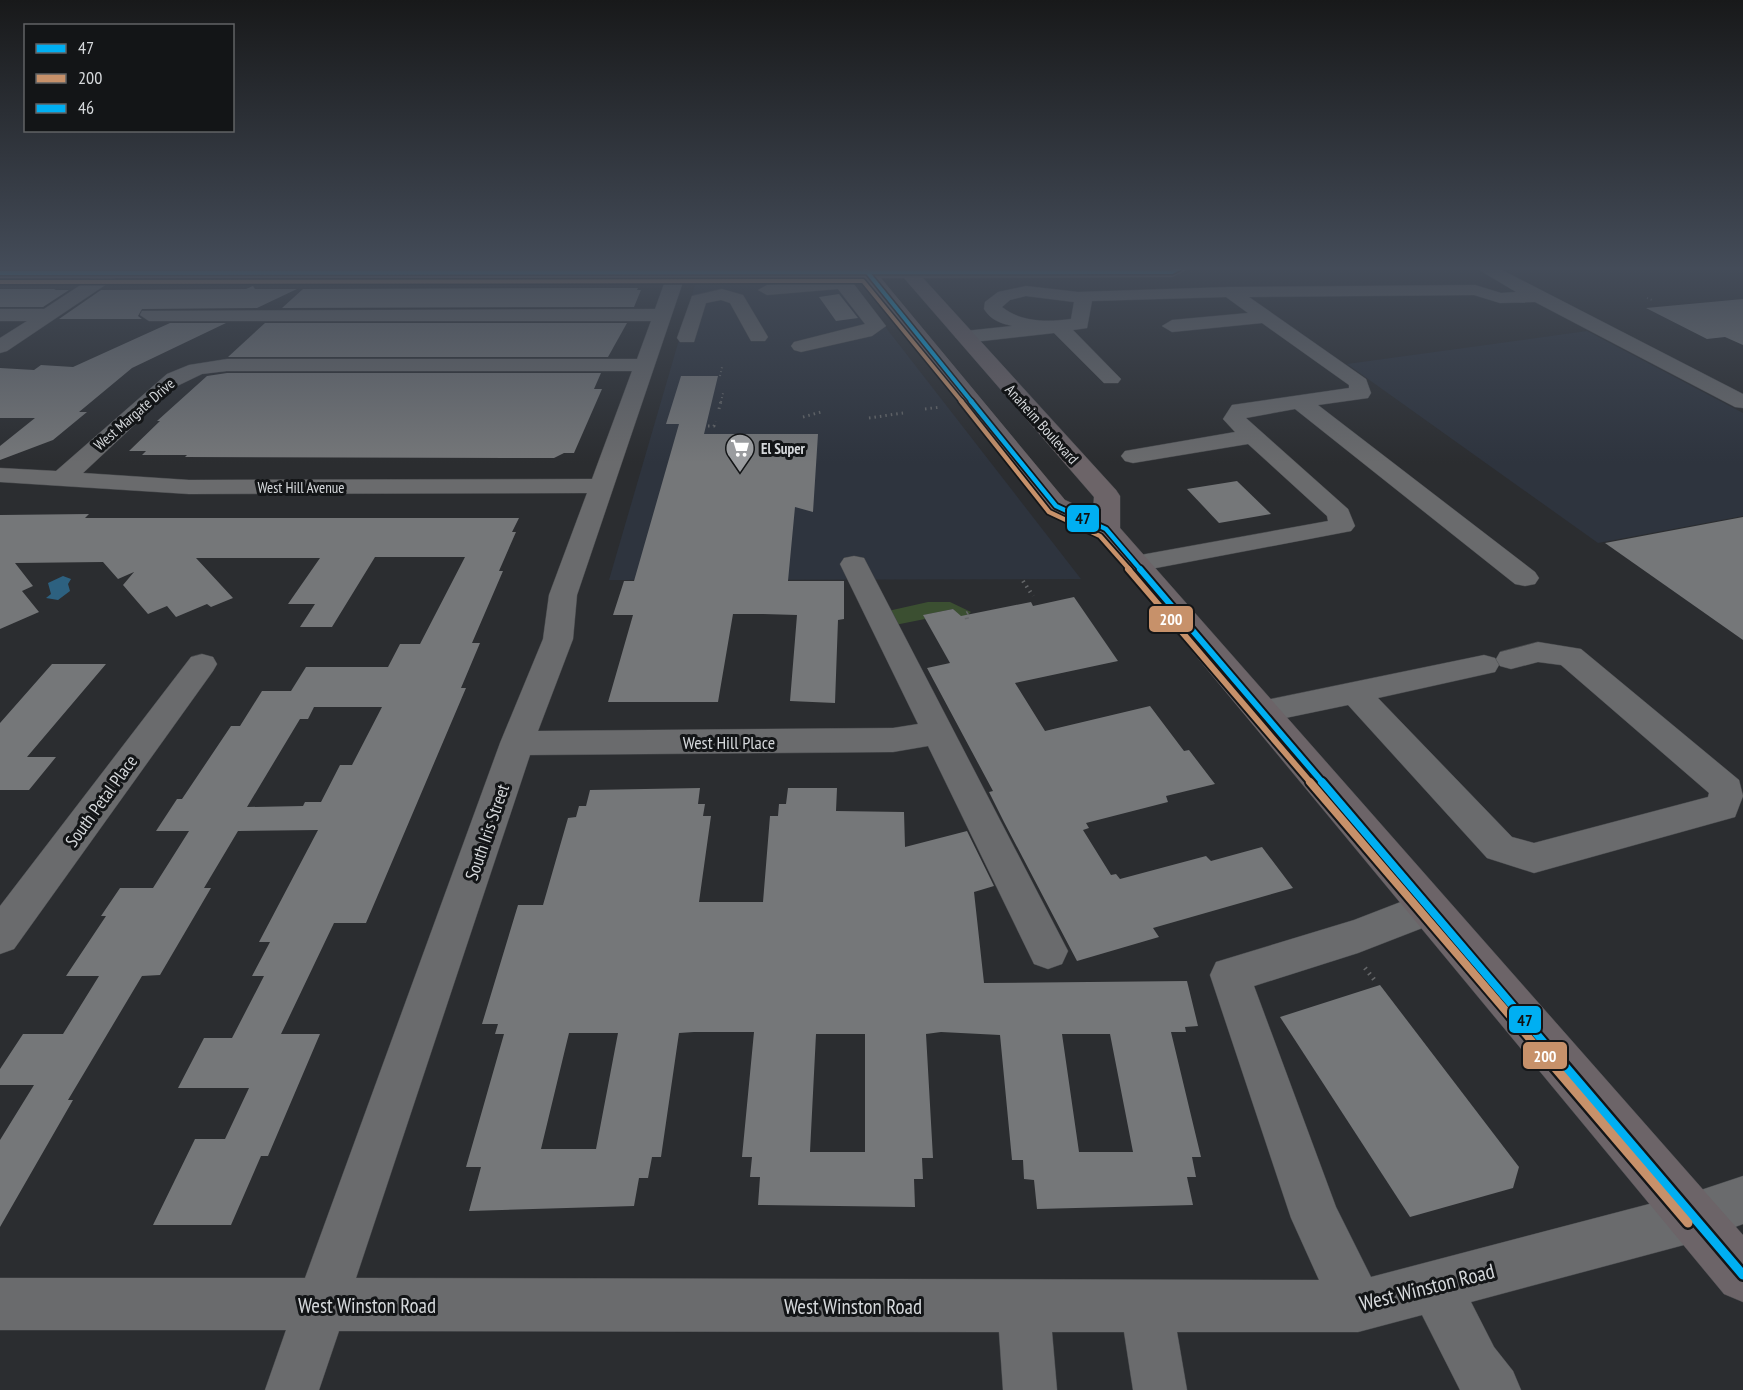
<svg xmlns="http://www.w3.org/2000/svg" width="1743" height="1390" viewBox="0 0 1743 1390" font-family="'PT Sans Narrow',sans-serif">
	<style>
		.built { fill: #2e343e }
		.green { fill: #3b4f31 }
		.water { fill: #2d6180 }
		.building { fill: #757779; fill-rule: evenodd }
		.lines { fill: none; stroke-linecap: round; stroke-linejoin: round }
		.minor-casing { stroke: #46484b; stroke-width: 1 }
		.major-casing { stroke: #46484b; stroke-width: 1 }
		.path-far3 { stroke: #656769; stroke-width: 2; stroke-dasharray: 1 3; stroke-linecap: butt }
		.path-far2 { stroke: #656769; stroke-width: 3; stroke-dasharray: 1.5 4; stroke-linecap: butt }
		.path-far1 { stroke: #656769; stroke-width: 4; stroke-dasharray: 1.5 4.5; stroke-linecap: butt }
		.path { stroke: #656769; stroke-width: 4.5; stroke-dasharray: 1.5 5; stroke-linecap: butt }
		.minor { fill: #6a6b6d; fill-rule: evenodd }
		.major { fill: #6c6468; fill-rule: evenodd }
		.bus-1-far4-casing { stroke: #131517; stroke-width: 7 }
		.bus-1-far3-casing { stroke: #131517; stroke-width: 8 }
		.bus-1-far2-casing { stroke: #131517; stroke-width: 10 }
		.bus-1-far1-casing { stroke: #131517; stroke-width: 12 }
		.bus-1-casing { stroke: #131517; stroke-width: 14 }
		.bus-2-far4-casing { stroke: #131517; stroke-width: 7 }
		.bus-2-far3-casing { stroke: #131517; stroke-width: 8 }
		.bus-2-far2-casing { stroke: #131517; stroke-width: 10 }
		.bus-2-far1-casing { stroke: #131517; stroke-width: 12 }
		.bus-2-casing { stroke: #131517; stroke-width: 14 }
		.bus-3-casing { stroke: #131517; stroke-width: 7 }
		.bus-1-far4 { stroke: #00aff2; stroke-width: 4 }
		.bus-1-far3 { stroke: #00aff2; stroke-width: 4.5 }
		.bus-1-far2 { stroke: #00aff2; stroke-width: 6 }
		.bus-1-far1 { stroke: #00aff2; stroke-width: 8 }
		.bus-1 { stroke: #00aff2; stroke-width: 9 }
		.bus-2-far4 { stroke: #c7916a; stroke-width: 4 }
		.bus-2-far3 { stroke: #c7916a; stroke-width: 4.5 }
		.bus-2-far2 { stroke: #c7916a; stroke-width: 6 }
		.bus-2-far1 { stroke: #c7916a; stroke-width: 8 }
		.bus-2 { stroke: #c7916a; stroke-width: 9 }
		.bus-3 { stroke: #00aff2; stroke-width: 4 }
		.labels { text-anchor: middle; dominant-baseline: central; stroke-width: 6; stroke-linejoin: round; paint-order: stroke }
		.far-street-label { font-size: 15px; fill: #d5d8db; stroke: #131517 }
		.far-poi-label { font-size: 15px; font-weight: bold; fill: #d5d8db; stroke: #131517; text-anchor: start }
		.street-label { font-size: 18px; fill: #d5d8db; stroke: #131517 }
		.near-street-label { font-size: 21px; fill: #d5d8db; stroke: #131517 }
		.line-badge { stroke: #131517; stroke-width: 2 }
		.badge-label { font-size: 16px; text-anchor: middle; font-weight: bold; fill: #fff }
		.pale-badge-label { font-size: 16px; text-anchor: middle; font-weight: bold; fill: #111 }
	</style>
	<rect width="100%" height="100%" fill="#2b2d30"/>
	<!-- built -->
	<g class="built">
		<path d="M706,280H833L852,284L1081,579L609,580L695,285Z"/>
		<path d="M1587,331L1743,413V516L1598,543L1347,364Z"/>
	</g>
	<!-- green -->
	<path class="green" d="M928,602H950L971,612L963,620L953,609L924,615L925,619L895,625L888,611Z"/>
	<!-- water -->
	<path class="water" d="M63,576L71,579L68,584L70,591L58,600L46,598L51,594L48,583Z"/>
	<!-- building -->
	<g class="building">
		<path d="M253,286L255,289H297L257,308L142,309L138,316L142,319H59L101,290L246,289Z"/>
		<path d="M609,288H638L637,290H641L634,307L282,308L303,289Z"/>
		<path d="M0,289H56L54,290H69L43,307H0Z"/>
		<path d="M839,294L858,318L836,321L819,297Z"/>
		<path d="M1743,299V345L1725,337L1707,339L1646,308Z"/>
		<path d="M170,323H226L132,368L79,412H87L53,440L0,460V446L35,418H0V368L34,370L41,365L73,367Z"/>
		<path d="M265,323H627L608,357H228Z"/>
		<path d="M227,373H601L594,389H602L574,453H564L554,458L185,457L187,455H142L146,451H129L160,421H157L207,376Z"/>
		<path d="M681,376H718L704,434H818L813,512L795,507L788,581H844V619L838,620L835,703L790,701L797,615L763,614H733L718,702H608L633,615H613L624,581H634L679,424H666Z"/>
		<path d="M1237,481L1271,514L1219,523L1187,489Z"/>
		<path d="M89,514L85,518H519L512,532H516L499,571H503L472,643H480L461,688H466L366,923H334L281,1034H320L268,1156H261L231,1225H153L195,1139H225L249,1088H178L204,1038H232L264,976H252L270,942H259L318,830L238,831L204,888H211L160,975L142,976L68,1100H73L0,1227V1140L34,1085H0V1069L23,1034H63L99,976H66L106,916H101L120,888H153L189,831H156L177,799H182L231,726H240L262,691H291L306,667H388L400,644H420L465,557H375L332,627H300L315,604H288L320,558H196L233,598L211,607L207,604L176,617L167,606L148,614L123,585L134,572L118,579L103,562L15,563L33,586L22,591L39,612L0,629V515ZM314,707H382L352,765H340L321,802H305L303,806L247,807L300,719H308Z"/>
		<path d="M1743,517V640L1605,543Z"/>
		<path d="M1074,597L1118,661L1015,683L1045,731L1150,706L1184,751L1189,750L1215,784L1166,796L1168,802L1086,823L1089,828L1083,830L1111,875L1116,874L1120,879L1206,856L1211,861L1262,847L1293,888L1153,928L1159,937L1077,961L1004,822L989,792L993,791L927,668L950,663L923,615L953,609L961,616L1031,602L1033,606Z"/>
		<path d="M52,664H106L27,757H56L29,790H0V723Z"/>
		<path d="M700,788L698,804H705L703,816H711L699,902H763L770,816H778L779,804H786L788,788H837L836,811L904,812L905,847L967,831L994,886L974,892L984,983L1187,981L1198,1026L1185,1027L1186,1032H1171L1201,1157H1192L1196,1177H1187L1193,1205L1037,1209L1034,1180L1024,1179L1023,1160H1012L1000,1035L941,1032L926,1034L933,1158H922L923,1179H914L915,1207L758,1205L760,1177H750L752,1157H742L754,1032H694L679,1033L661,1157H652L648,1178H639L634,1206L469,1211L481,1167H466L504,1034H495L498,1024H482L518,905H543L568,818L576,817L579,806H586L590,790ZM569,1033H618L596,1149H541ZM816,1034H865V1152H810ZM1062,1034H1110L1133,1152H1079Z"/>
		<path d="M1380,985L1519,1167L1513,1188L1410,1217L1280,1017Z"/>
	</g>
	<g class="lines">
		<!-- minor casing -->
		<g class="minor-casing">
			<g id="minor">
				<path d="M113,268L120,273L117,277L7,351L0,353V338L27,321H0V309H44L105,269Z"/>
				<path d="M679,268L686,273L577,595L573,639L538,731L893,728L918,724L840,564L844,558L854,556L864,558L1068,951L1062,964L1048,969L1034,964L928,746L893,752L530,755L356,1278L1319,1280L1291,1218L1210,975L1216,962L1354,920L1429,891L1443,896L1448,908L1443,920L1358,953L1254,986L1336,1207L1371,1277L1695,1192L1743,1176V1224L1695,1242L1471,1302L1494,1347L1513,1371L1521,1390H1460L1422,1315L1358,1332H1177L1187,1390H1133L1124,1332H1052L1057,1390H1003L999,1332L339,1331L319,1390H265L286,1330H0V1278H305L500,743L543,639L549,595L587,493L189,494L0,482V468L56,471L167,374L189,365L227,359H637L651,321H149L140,315L142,311L655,309L668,273L671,269ZM227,371H632L592,479L189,480L83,473L175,387L202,374Z"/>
				<path d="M1476,268H1498L1743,394V408L1735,407L1535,302L1500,303L1474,295L1249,297L1366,379L1371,393L1368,398L1318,405L1535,572L1539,578L1535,584L1525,586L1515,584L1295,409L1246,418L1348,509L1355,526L1351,531L1135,572L1125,570L1121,564L1125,558L1135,556L1328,521L1327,516L1248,444L1133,463L1125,461L1121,456L1125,451L1235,432L1223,419L1232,405L1349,388V385L1262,323L1172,332L1162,326L1172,320L1248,313L1226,297L1092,301L1087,328L1073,330L1121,379L1118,383H1104L1054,333L965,343L955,337L965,331L1012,326C1000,323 991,320 984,309L985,302L998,292L1026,286L1078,292L1230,287L1475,285L1501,293L1516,292ZM1026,296L1074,302L1071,319C1048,322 1022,323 1002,307L1010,300Z"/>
				<path d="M840,279L853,283L886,326L872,336L801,352L794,350L791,346L794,342L865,324L838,289L767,295L758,290L767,285Z"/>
				<path d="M722,289L743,295L768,337L765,341H751L730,303L721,300L706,303L694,342H680L677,338L692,296Z"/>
				<path d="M1538,642L1581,649L1739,780L1743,796L1735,817L1534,873L1487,858L1348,705L1261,723L1250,720L1245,712L1250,704L1261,701L1484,655L1495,658L1499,665L1495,672L1378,698L1512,837L1534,843L1708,797L1709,793L1561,665L1538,662L1511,669L1500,666L1496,659L1500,652Z"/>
				<path d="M202,654L213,657L217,664L213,671L14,949L0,954V906L191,657Z"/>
			</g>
		</g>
		<!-- major casing -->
		<g class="major-casing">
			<path id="major" d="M0,268H1190L1172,277L923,278L1116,490L1120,496V528L1743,1235V1302L1724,1294L1096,535L1047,512L862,278H0ZM881,278H904L1094,497L1093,513L1065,500Z"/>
		</g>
		<!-- path-far3 -->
		<g class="path-far3">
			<path d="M1647,298L1652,300"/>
			<path d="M720,376L722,367"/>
			<path d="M721,402L723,393"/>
		</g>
		<!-- path-far2 -->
		<g class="path-far2">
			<path d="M719,409L721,401"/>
			<path d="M925,409L941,407"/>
			<path d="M803,417L821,412"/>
			<path d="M869,418L903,413"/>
			<path d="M708,426H714L715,421"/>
		</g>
		<!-- path-far1 -->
		<g class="path-far1">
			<path d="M1023,581L1033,596"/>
			<path d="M967,619L966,614L971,611"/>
		</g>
		<!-- path -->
		<path class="path" d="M1365,968L1376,982"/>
		<!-- minor -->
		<use href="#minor" class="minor"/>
		<!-- major -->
		<use href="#major" class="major"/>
		<!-- bus-1-far4 casing -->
		<g class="bus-1-far4-casing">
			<path id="bus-1-far4" d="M864,268L972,402"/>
		</g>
		<!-- bus-1-far3 casing -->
		<g class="bus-1-far3-casing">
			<path id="bus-1-far3" d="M971,401L1056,506L1106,529L1141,570"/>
		</g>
		<!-- bus-1-far2 casing -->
		<g class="bus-1-far2-casing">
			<path id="bus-1-far2" d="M1140,569L1323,783"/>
		</g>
		<!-- bus-1-far1 casing -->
		<g class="bus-1-far1-casing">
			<path id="bus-1-far1" d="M1322,782L1552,1052"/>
		</g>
		<!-- bus-1 casing -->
		<g class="bus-1-casing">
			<path id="bus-1" d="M1551,1050L1743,1275"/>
		</g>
		<!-- bus-2-far4 casing -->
		<g class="bus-2-far4-casing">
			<path id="bus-2-far4" d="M0,282L863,281L962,402"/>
		</g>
		<!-- bus-2-far3 casing -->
		<g class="bus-2-far3-casing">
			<path id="bus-2-far3" d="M961,401L1049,512L1100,536L1130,570"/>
		</g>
		<!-- bus-2-far2 casing -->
		<g class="bus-2-far2-casing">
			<path id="bus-2-far2" d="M1128,569L1311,783"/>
		</g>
		<!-- bus-2-far1 casing -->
		<g class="bus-2-far1-casing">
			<path id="bus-2-far1" d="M1310,782L1541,1052"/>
		</g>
		<!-- bus-2 casing -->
		<g class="bus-2-casing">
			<path id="bus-2" d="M1540,1050L1688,1223"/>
		</g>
		<!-- bus-3 casing -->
		<g class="bus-3-casing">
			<path id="bus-3" d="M0,273L1172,272L1180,268"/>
		</g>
		<!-- bus-1-far4 -->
		<use href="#bus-1-far4" class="bus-1-far4"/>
		<!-- bus-1-far3 -->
		<use href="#bus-1-far3" class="bus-1-far3"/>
		<!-- bus-1-far2 -->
		<use href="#bus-1-far2" class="bus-1-far2"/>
		<!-- bus-1-far1 -->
		<use href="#bus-1-far1" class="bus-1-far1"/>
		<!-- bus-1 -->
		<use href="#bus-1" class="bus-1"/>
		<!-- bus-2-far4 -->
		<use href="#bus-2-far4" class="bus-2-far4"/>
		<!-- bus-2-far3 -->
		<use href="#bus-2-far3" class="bus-2-far3"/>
		<!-- bus-2-far2 -->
		<use href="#bus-2-far2" class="bus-2-far2"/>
		<!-- bus-2-far1 -->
		<use href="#bus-2-far1" class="bus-2-far1"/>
		<!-- bus-2 -->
		<use href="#bus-2" class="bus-2"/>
		<!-- bus-3 -->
		<use href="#bus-3" class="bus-3"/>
	</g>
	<!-- sky -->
	<linearGradient id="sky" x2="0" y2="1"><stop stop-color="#18191a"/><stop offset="0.58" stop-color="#444c59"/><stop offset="1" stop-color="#444c59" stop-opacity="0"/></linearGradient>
	<rect width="1743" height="463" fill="url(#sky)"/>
	<!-- icons -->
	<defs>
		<g id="supermarket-pin" transform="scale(1.5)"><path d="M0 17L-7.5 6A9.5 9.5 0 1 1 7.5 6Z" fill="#9a9c9f" stroke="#131517"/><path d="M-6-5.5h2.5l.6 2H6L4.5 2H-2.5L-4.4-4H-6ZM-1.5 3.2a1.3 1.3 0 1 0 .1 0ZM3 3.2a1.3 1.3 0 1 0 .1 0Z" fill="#fff"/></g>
	</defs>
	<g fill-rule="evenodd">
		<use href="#supermarket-pin" x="740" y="448"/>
	</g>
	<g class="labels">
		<!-- far-street labels -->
		<g class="far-street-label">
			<text transform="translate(134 414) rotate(-41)">West Margate Drive</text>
			<text transform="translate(1042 424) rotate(48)">Anaheim Boulevard</text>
			<text x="301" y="487">West Hill Avenue</text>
		</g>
		<!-- far-poi labels -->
		<g class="far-poi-label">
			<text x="761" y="448">El Super</text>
		</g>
		<!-- street labels -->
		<g class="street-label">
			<text x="729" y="742">West Hill Place</text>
			<text transform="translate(101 801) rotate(-54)">South Petal Place</text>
			<text transform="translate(487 832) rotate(-71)">South Iris Street</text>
		</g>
		<!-- near-street labels -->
		<g class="near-street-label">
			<text transform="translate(1427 1287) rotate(-14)">West Winston Road</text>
			<text x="367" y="1305">West Winston Road</text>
			<text x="853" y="1306">West Winston Road</text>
		</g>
	</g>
	<g class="line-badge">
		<rect x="1066" y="504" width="34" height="29" rx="6" fill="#00aff2"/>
		<rect x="1148" y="605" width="46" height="28" rx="6" fill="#c7916a"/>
		<rect x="1508" y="1005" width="34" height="29" rx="6" fill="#00aff2"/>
		<rect x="1522" y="1041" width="46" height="29" rx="6" fill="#c7916a"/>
	</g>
	<g class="badge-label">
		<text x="1171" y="625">200</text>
		<text x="1545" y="1062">200</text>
	</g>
	<g class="pale-badge-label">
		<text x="1083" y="524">47</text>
		<text x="1525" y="1026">47</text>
	</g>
	<!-- legend -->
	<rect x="24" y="24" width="210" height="108" fill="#131517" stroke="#616365" stroke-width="1.5"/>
	<rect x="36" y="44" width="30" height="9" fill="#00aff2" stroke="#616365" stroke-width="1.5"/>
	<text x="78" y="54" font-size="18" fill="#d5d8db">47</text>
	<rect x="36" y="74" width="30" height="9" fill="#c7916a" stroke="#616365" stroke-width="1.5"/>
	<text x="78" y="84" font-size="18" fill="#d5d8db">200</text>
	<rect x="36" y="104" width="30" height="9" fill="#00aff2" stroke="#616365" stroke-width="1.5"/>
	<text x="78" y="114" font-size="18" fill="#d5d8db">46</text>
</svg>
